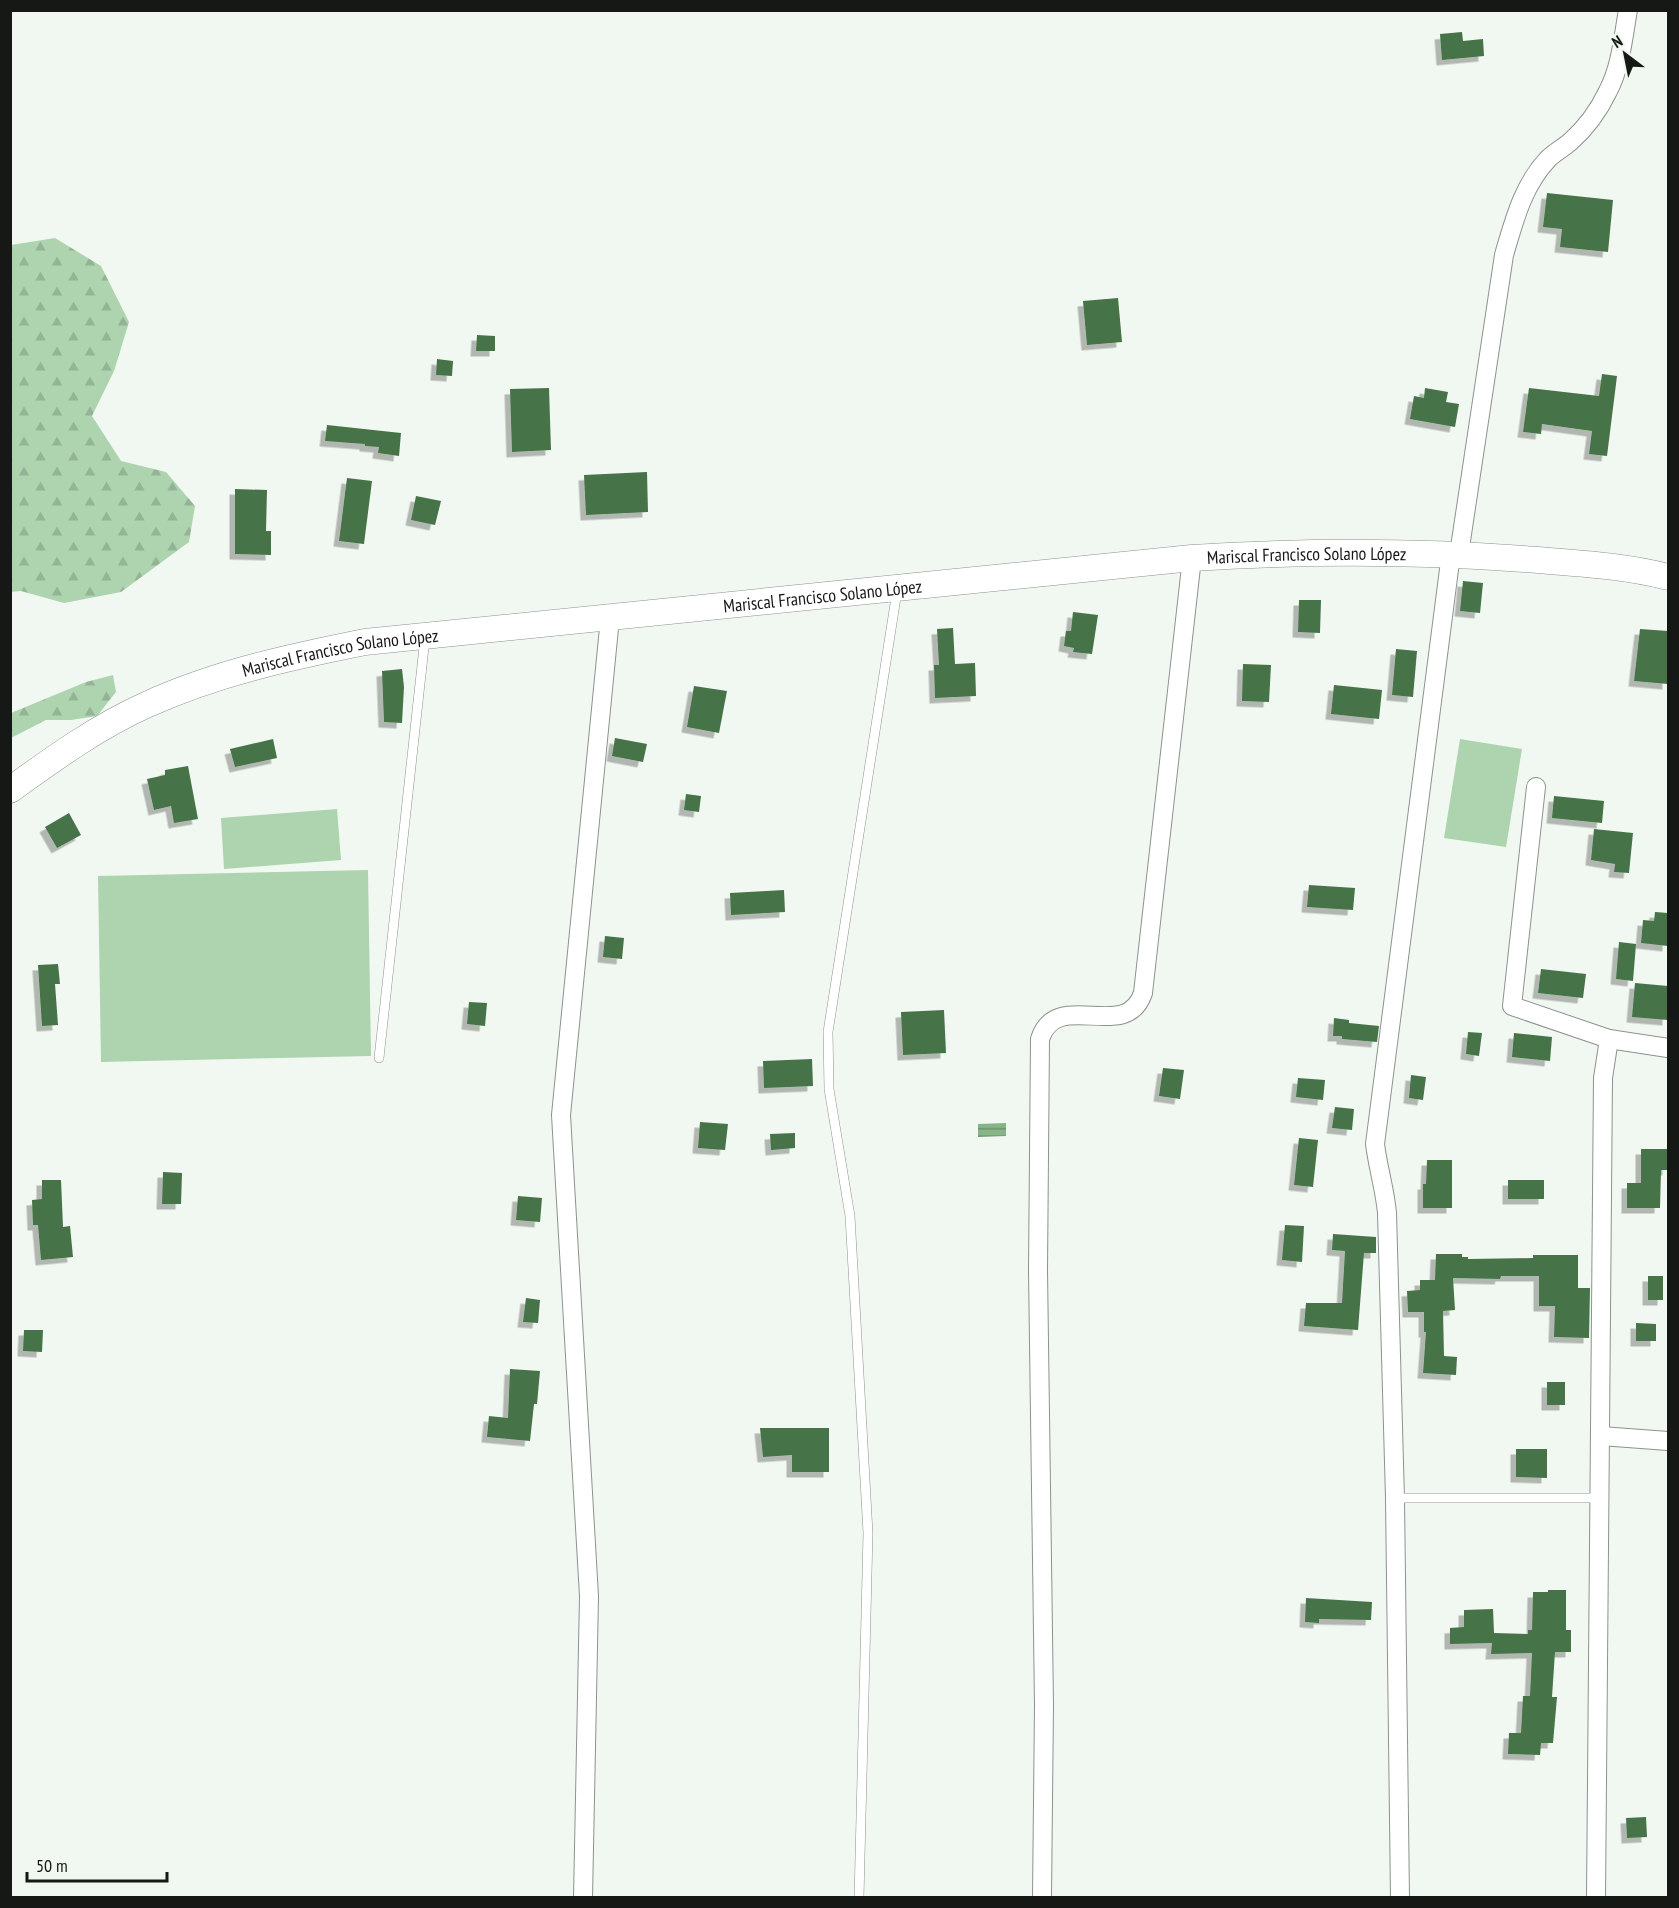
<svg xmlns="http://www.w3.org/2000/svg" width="1679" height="1908" viewBox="0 0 1679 1908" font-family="'PT Sans Narrow',sans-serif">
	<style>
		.forest { fill: url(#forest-firs) }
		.park { fill: #add4ae }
		.water { fill: url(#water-rules) }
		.building { fill: #467348; filter: url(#shadow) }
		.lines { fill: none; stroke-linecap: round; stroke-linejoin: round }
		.lane-casing { stroke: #8d928d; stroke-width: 10 }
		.street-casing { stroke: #8d928d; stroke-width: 20 }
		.secondary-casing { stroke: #8d928d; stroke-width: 27 }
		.lane { stroke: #fff; stroke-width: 9 }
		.street { stroke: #fff; stroke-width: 18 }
		.secondary { stroke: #fff; stroke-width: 26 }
		.labels { text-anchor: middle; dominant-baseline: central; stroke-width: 4.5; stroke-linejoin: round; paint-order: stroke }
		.street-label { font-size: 18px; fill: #161816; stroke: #f1f8f1 }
	</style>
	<defs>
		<pattern id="forest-firs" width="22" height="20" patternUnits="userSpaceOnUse" patternTransform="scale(1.5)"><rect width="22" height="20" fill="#add4ae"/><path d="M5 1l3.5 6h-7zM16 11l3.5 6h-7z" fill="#94b595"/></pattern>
		<pattern id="water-rules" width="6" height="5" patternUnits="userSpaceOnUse" patternTransform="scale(1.5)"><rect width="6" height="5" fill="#86b587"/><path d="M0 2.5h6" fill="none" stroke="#6d926d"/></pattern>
		<filter id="shadow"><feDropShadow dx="-5.5" dy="5.5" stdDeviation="0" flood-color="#0004"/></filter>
	</defs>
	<rect width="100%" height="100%" fill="#f1f8f1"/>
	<!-- forest -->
	<g class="forest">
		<path d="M55,238L101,266L129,322L114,371L92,416L121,461L166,472L195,506L189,542L121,592L64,603L21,591L10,592L11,245Z"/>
		<path d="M113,675L116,692L97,716L71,720H46L11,738V713L86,682Z"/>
	</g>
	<!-- park -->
	<g class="park">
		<path d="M1460,739L1522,749L1506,847L1444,838Z"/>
		<path d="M337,809L341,860L224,869L221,818Z"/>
		<path d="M368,870L371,1056L101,1062L98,876Z"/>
	</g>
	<!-- water -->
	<path class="water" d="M1006,1123V1136L978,1137V1124Z"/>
	<!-- building -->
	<g class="building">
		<path d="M1462,32L1463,41L1483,39L1484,56L1442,60L1440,34Z"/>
		<path d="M1547,193L1613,200L1608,252L1560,247L1562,229L1543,227Z"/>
		<path d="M1118,298L1122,342L1087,345L1083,301Z"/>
		<path d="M477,335L495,336V351H476Z"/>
		<path d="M437,359L453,361L452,376L436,375Z"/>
		<path d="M1602,374L1617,376L1607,456L1589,454L1592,431L1542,424L1541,434L1523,432L1529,388L1599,396Z"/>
		<path d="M549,388L551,450L512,452L510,389Z"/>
		<path d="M1425,388L1448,392L1446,402L1459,404L1455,427L1410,419L1414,396L1424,398Z"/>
		<path d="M327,425L401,433L399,456L378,453L379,447L365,446V444L325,441Z"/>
		<path d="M647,472L648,512L586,515L584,475Z"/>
		<path d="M347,478L372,481L364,544L339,541Z"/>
		<path d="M235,489L267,490L266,531H271V555L235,554Z"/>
		<path d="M416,496L441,501L435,525L411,520Z"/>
		<path d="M1463,581L1483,583L1480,613L1460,611Z"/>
		<path d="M1299,600H1321L1320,633L1298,632Z"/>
		<path d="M1073,612L1098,615L1092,654L1073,652L1074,648L1064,646L1066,631H1071Z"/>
		<path d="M953,628L955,664L975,663L976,696L935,698L934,665H939L937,629Z"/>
		<path d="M1640,629L1668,631V684L1634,681Z"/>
		<path d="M1396,649L1417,651L1413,697L1392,695Z"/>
		<path d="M1243,664L1271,665L1269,702L1242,701Z"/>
		<path d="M402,669L404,687L402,723L384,722L382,671Z"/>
		<path d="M1334,685L1382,690L1379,719L1331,714Z"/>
		<path d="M694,686L727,691L719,733L687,727Z"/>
		<path d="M615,738L647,744L643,762L612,756Z"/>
		<path d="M273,739L277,758L235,767L230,749Z"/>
		<path d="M188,766L198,819L174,823L171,806L154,810L147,779L165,775V770Z"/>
		<path d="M686,794L701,796L699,812L684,810Z"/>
		<path d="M1554,796L1604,801L1602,823L1552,818Z"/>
		<path d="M69,813L81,835L57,848L45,827Z"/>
		<path d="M1594,829L1633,833L1629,873L1614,872L1615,864L1591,860Z"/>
		<path d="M1309,885L1355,888L1353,910L1307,907Z"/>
		<path d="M784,890L785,912L731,915L730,893Z"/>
		<path d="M1655,912L1668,913V946L1641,943L1643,920L1654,921Z"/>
		<path d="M605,936L624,938L622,959L603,957Z"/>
		<path d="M1619,942L1636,944L1633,981L1616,979Z"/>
		<path d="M58,964L60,984H55L58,1025L42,1026L38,965Z"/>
		<path d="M1541,969L1586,974L1583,998L1538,993Z"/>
		<path d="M1635,983L1668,986V1020L1632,1017Z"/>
		<path d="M469,1002L487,1003L485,1026L467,1024Z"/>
		<path d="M944,1010L946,1053L903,1055L901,1012Z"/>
		<path d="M1334,1018L1349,1020V1023L1379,1026L1377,1042L1342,1039V1036H1333Z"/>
		<path d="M1468,1032L1482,1033L1479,1056L1466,1054Z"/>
		<path d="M1514,1033L1552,1037L1550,1061L1512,1057Z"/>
		<path d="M812,1059L813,1086L764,1088L763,1061Z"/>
		<path d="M1163,1068L1184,1070L1180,1099L1159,1096Z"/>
		<path d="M1411,1075L1426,1077L1423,1100L1409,1098Z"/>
		<path d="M1298,1078L1325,1080L1323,1100L1296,1097Z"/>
		<path d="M1335,1107L1354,1109L1352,1130L1332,1128Z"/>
		<path d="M700,1122L728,1124L725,1150L698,1148Z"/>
		<path d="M795,1133V1148L771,1150L770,1134Z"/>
		<path d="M1299,1138L1318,1140L1313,1187L1294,1185Z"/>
		<path d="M1641,1149H1668V1170H1661L1660,1208H1627V1183H1641Z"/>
		<path d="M1427,1160H1452V1208H1423V1184H1426Z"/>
		<path d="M163,1172L182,1173L181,1204H162Z"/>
		<path d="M42,1180H61L63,1227L70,1226L73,1257L41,1260L38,1225H33L32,1200L42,1199Z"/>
		<rect x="1508" y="1180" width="36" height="19"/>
		<path d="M518,1196L542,1198L540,1222L516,1220Z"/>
		<path d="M1285,1225L1304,1226L1302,1262L1282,1260Z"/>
		<path d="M1333,1234L1376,1237V1253H1364L1358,1330L1304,1326L1306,1303H1342L1345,1251L1332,1250Z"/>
		<path d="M1436,1254H1462V1257H1468V1259L1533,1258V1255H1578V1288H1590L1589,1338L1554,1337L1555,1306H1539V1276H1501L1500,1279L1453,1278L1455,1310L1443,1311L1444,1356L1457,1357L1456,1375L1423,1373L1426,1332H1424V1312H1408L1407,1291L1420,1290V1280H1435Z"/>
		<rect x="1648" y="1276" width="15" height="24"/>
		<path d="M526,1298L540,1300L538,1323L523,1322Z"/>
		<path d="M1636,1323L1656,1324V1341H1636Z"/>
		<path d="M24,1330H43L42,1352L23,1351Z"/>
		<path d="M510,1369L540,1371L537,1404H534L530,1441L487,1437L489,1416L508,1418Z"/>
		<rect x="1547" y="1382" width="18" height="23"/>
		<path d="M760,1428H829V1472H792V1455L763,1457Z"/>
		<path d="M1516,1449H1547V1478L1516,1477Z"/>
		<path d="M1548,1590H1566V1630H1571V1652H1555L1552,1697H1557L1553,1743H1541L1540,1755L1508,1754L1509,1733H1521L1523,1696H1530L1532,1653L1491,1654L1492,1643L1450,1644V1628L1464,1627V1610L1493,1609L1494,1633L1528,1634V1630H1532L1533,1592H1548Z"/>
		<path d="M1306,1598L1372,1602L1371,1620L1319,1619V1623L1305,1622Z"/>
		<path d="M1646,1817L1647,1837L1627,1838L1626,1818Z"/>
	</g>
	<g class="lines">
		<!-- lane casing -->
		<g class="lane-casing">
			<g id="lane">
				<path d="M379,1058L425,638"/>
				<path d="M1395,1498H1599"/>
				<path d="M859,1898L868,1533L850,1216L829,1089L828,1032L897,591"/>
			</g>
		</g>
		<!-- street casing -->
		<g class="street-casing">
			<g id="street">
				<path d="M1459,554L1504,255C1514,221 1523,185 1548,159C1554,153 1563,148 1570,142C1586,128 1599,110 1608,91C1621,66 1623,38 1628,10"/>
				<path d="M1536,787L1512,1006L1609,1039L1668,1048"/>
				<path d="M1601,1436L1668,1441"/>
				<path d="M583,1898L589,1596L561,1115L610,618"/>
				<path d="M1042,1898L1044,1705L1038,1270L1040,1039C1057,987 1126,1044 1143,993L1192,558"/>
				<path d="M1400,1898L1395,1498L1387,1213C1385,1190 1378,1168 1375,1144L1451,554"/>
				<path d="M1596,1898L1603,1078L1609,1039"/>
			</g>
		</g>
		<!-- secondary casing -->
		<g class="secondary-casing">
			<g id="secondary">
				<path id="s1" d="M10,790C53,759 97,727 146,705C216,673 290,657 365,642L1192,558C1303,551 1414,551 1524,559C1572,563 1622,565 1668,577"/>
			</g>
		</g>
		<!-- lane -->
		<use href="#lane" class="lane"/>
		<!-- street -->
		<use href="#street" class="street"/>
		<!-- secondary -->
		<use href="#secondary" class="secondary"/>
	</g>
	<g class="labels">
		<!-- street labels -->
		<g class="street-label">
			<text stroke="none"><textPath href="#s1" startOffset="1335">Mariscal Francisco Solano López</textPath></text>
			<text stroke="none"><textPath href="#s1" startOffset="849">Mariscal Francisco Solano López</textPath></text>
			<text stroke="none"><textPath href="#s1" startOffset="363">Mariscal Francisco Solano López</textPath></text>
		</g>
	</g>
	<!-- border -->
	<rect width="1679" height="1908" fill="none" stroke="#161816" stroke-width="24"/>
	<!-- north arrow -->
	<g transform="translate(1625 54) rotate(328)" stroke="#f1f8f1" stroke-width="4.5" paint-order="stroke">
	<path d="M0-4.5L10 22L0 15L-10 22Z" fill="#161816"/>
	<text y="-9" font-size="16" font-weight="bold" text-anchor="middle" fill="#161816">N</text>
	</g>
	<!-- scale -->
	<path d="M27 1872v9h140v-9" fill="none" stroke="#161816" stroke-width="3"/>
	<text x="36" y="1872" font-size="18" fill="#161816" stroke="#f1f8f1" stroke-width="4.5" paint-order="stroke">50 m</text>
</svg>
